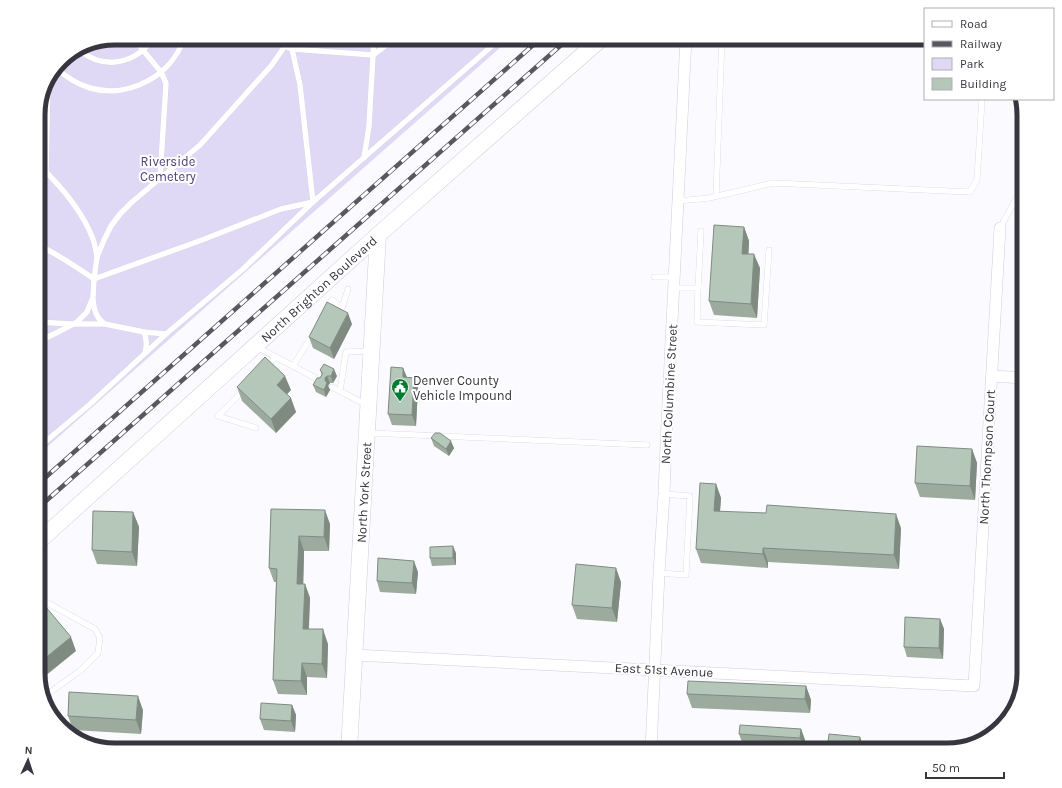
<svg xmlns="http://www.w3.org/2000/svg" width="1062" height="788" viewBox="0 0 1062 788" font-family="Karla,sans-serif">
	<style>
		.green { fill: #e0d9f6 }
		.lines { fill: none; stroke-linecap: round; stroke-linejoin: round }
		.lane-casing { stroke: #d0cbe0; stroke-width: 6 }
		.street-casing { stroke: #d0cbe0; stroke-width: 12 }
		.secondary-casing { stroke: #d0cbe0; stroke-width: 17 }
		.lane { stroke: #fff; stroke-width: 5.5 }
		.street { stroke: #fff; stroke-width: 11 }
		.secondary { stroke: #fff; stroke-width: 16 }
		.rail-casing { stroke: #59575f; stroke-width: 4.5 }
		.rail { stroke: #fff; stroke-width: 3; stroke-dasharray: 9; stroke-linecap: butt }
		.wall { fill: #9cab9e }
		.shaded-wall { fill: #7f8b81 }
		.building { fill: #b5c7b8; stroke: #7f8b81 }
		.labels { text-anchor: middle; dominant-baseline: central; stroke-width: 4; stroke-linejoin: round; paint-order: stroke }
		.park-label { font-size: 13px; fill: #4f3e73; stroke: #fff }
		.street-label { font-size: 13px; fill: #37353d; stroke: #fff }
		.poi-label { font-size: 13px; fill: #37353d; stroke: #fff; text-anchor: start }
		.rim { fill: none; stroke: #37353d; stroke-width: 5 }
	</style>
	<rect width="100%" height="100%" fill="#fbfafe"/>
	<!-- green -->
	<path class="green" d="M115,38H511L38,455V110L46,81L64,57Z"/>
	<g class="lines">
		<!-- lane casing -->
		<g class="lane-casing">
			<g id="lane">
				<path d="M133,38L161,72L166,83L160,178"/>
				<path d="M287,38L285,46L271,66L200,145L132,202L120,214L111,226L104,240L97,257L94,279L202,240L281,209L313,202L300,85L292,49"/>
				<path d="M289,48L292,49L373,55L396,38"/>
				<path d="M80,51C105,70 136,64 153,38"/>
				<path d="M56,68C66,77 77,84 90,88C128,99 172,76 184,38"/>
				<path d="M364,158L369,126L374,38"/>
				<path d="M38,164C60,185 82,210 93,239C95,245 96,251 97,257"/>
				<path d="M46,172L48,78"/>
				<path d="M716,196L722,38"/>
				<path d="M678,201L709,198L773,183L970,192L977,180L982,99"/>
				<path d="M1000,228L1024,184"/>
				<path d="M654,277H675"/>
				<path d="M674,288H698L701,231"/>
				<path d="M698,288L697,322L764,325L769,250"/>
				<path d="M93,299C94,310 96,318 105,324"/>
				<path d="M327,309L332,300L342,308L348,289"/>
				<path d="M38,322L72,324H105L144,332L166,334"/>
				<path d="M144,332C147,340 147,346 145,353"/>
				<path d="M38,342L60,331L77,322L87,312L93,297L94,279C76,267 58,254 38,245"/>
				<path d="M257,347L321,381"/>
				<path d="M293,366L313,334"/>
				<path d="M266,367L276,357"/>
				<path d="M332,387L367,405"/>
				<path d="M245,389L218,416L256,428"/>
				<path d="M340,391L346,352L369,351"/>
				<path d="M369,433L647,445"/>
				<path d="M38,448L89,405L166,334L243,269L313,202L501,38"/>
				<path d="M659,573L686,575L690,496L664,494"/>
				<path d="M38,595L44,601L95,629L100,638L98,653L81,670L49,693L47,708"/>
				<path d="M42,691L49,693"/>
			</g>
		</g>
		<!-- street casing -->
		<g class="street-casing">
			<g id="street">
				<path d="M992,376L1024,378"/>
				<path d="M354,655L974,686L1000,228"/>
				<path d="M651,750L659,573L664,494L666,444L686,38"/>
			</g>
		</g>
		<!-- secondary casing -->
		<g class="secondary-casing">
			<g id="secondary">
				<path id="s1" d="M38,542L378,235L602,38"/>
				<path id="s2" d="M349,750L378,235"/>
			</g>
		</g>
		<!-- lane -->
		<use href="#lane" class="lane"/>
		<!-- street -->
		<use href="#street" class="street"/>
		<!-- secondary -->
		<use href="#secondary" class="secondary"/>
		<!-- rail casing -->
		<g class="rail-casing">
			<g id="rail">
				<path d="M38,484L541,38"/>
				<path d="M38,508L569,38"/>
			</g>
		</g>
		<!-- rail -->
		<use href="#rail" class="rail"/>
	</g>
	<!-- wall -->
	<g class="wall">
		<path d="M744,227L749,241L748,254L760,268L757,318L714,315L709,301Z"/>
		<path d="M352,324L334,359L313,348L309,337Z"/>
		<path d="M403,368L407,377L414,378L418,388L416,426L392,425L388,414Z"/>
		<path d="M320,370L337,376L333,383H330L328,385L330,390L326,397L316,392L313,385L322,375Z"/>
		<path d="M237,387L291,390L287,394L296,412L276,433L242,401Z"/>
		<path d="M431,438L454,448L449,456L434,446Z"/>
		<path d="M972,449L977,463L975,500L920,497L915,483Z"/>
		<path d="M716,484L721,498L720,511L901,528L899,569L768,562V568L701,563L696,549Z"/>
		<path d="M271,509L330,524L329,551H304L303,584H305L310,598L309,629L328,644L327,678L307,677V695L278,694L273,680L276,582H274L269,568Z"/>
		<path d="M133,512L139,527L137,566L97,564L92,550Z"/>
		<path d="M456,553V565L432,566L430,558Z"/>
		<path d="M418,572L416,594L380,592L377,581Z"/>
		<path d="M621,582L617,622L577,619L572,605Z"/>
		<path d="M940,619L944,629L943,659L907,657L904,647Z"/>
		<path d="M806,686L811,700L810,713L692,708L687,694Z"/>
		<path d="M292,705L296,715L295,732L264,730L260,719Z"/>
		<path d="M143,710L141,734L73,730L68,716Z"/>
		<path d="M801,729L805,740L804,748L743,745L739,734Z"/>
		<path d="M860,737L862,744V750H838L831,749L828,742Z"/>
	</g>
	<!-- shaded-wall -->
	<g class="shaded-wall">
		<path d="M744,227L749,241L748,268L742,254Z"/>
		<path d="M754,254L760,268L757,318L751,304Z"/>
		<path d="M348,313L352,324L334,359L330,348Z"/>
		<path d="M403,368L407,378L403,377Z"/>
		<path d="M334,369L337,376L333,383L331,376Z"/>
		<path d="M285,376L291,390L282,399L277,385Z"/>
		<path d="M327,376L330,383L328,386L330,390L326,397L324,390L325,378Z"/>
		<path d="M414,378L418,388L416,426L412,415Z"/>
		<path d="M291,398L296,412L276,433L271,419Z"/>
		<path d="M451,441L454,448L449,456L446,449Z"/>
		<path d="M972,449L977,463L975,500L970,486Z"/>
		<path d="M716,484L721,498L719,525L714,511Z"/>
		<path d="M325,510L330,524L329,551L324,537Z"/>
		<path d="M133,512L139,527L137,566L132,552Z"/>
		<path d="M896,514L901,528L899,569L894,555Z"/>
		<path d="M299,536L304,551L303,598L297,584Z"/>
		<path d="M453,546L456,553V565L453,558Z"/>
		<path d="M763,548L768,562V568L763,554Z"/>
		<path d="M414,561L418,572L416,594L412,583Z"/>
		<path d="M616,568L621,582L617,622L612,608Z"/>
		<path d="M305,584L310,598L308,643L303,629Z"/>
		<path d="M940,619L944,629L943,659L939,648Z"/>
		<path d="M323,629L328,644L327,678L322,664Z"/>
		<path d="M71,637L76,651L39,681L38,678V664Z"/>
		<path d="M302,663L307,677V695L301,681Z"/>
		<path d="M806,686L811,700L810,713L805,699Z"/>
		<path d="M138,696L143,710L141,734L136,720Z"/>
		<path d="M292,705L296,715L295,732L291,721Z"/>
		<path d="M801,729L805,740L804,748L800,738Z"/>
		<path d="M860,737L862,744V750H861L859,745Z"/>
		<path d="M308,744L310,750H308Z"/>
	</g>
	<!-- building -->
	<g class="building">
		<path d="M714,225L744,227L742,254H754L751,304L709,301Z"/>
		<path d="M327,302L348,313L330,348L309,337Z"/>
		<path d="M265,357L285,376L277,385L291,398L271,419L237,387Z"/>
		<path d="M324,364L334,369L331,376H327L325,378V380L327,383L324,390L313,385L317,378H320L322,375V372L320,370Z"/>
		<path d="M391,367L403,368V377L414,378L412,415L388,414Z"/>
		<path d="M435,433H440L451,441L446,449L431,438Z"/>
		<path d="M917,446L972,449L970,486L915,483Z"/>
		<path d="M700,483L716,484L714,511L766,513L767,505L896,514L894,555L763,548V554L696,549Z"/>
		<path d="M271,509L325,510L324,537L299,536L297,584H305L303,629H323L322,664L302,663L301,681L273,680L277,569L269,568Z"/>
		<path d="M93,511L133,512L132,552L92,550Z"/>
		<path d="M453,546V558H430V547Z"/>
		<path d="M378,558L414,561L412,583L377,581Z"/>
		<path d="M576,564L616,568L612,608L572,605Z"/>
		<path d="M40,600L71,637L38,664V602Z"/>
		<path d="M905,617L940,619L939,648L904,647Z"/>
		<path d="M688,681L806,686L805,699L687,694Z"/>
		<path d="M69,692L138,696L136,720L68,716Z"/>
		<path d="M261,703L292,705L291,721L260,719Z"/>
		<path d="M740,725L801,729L800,738L739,734Z"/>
		<path d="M829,734L860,737L859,745L828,742Z"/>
		<path d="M282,742L308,744V750H256V743L282,745Z"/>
	</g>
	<!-- icons -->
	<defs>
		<g id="civic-pin" transform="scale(0.9)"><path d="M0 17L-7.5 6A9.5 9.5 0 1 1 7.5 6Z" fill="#027b32" stroke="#fff"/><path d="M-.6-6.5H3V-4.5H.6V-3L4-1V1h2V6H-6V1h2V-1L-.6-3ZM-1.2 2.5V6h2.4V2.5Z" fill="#fff"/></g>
	</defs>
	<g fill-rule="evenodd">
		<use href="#civic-pin" x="400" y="387"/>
	</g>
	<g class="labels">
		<!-- park labels -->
		<g class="park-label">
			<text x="168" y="161">Riverside<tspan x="168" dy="15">Cemetery</tspan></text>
		</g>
		<!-- street labels -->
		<g class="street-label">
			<text stroke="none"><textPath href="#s1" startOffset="378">North Brighton Boulevard</textPath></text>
			<text transform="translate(669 394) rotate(-87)">North Columbine Street</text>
			<text transform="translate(987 457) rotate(-87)">North Thompson Court</text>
			<text stroke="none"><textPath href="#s2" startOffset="258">North York Street</textPath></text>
			<text transform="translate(664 670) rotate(3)">East 51st Avenue</text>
		</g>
		<!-- poi labels -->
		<g class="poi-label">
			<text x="413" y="380">Denver County<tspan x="413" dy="15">Vehicle Impound</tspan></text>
		</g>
	</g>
	<!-- crop -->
	<path d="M0 0H1062V788H0ZM115 45H947A70 70 0 0 1 1017 115V673A70 70 0 0 1 947 743H115A70 70 0 0 1 45 673V115A70 70 0 0 1 115 45Z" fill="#fff" fill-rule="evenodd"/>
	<path class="rim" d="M115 45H947A70 70 0 0 1 1017 115V673A70 70 0 0 1 947 743H115A70 70 0 0 1 45 673V115A70 70 0 0 1 115 45Z"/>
	<!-- legend -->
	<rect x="924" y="8" width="130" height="92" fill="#ffffff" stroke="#afaeb1"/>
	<rect x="932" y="21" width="20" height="6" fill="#ffffff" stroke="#afaeb1"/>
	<text x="960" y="28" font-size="12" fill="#37353d">Road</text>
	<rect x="932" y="41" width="20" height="6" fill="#59575f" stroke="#afaeb1"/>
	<text x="960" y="48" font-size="12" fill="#37353d">Railway</text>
	<rect x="932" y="58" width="20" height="12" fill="#e0d9f6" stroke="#afaeb1"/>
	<text x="960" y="68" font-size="12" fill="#37353d">Park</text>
	<rect x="932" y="78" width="20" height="12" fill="#b5c7b8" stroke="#afaeb1"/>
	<text x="960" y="88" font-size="12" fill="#37353d">Building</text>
	<!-- north arrow -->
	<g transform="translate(28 760) rotate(3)" stroke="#ffffff" stroke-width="3" paint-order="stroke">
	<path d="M0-3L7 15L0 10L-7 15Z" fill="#37353d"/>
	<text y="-6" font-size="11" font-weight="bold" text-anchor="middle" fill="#37353d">N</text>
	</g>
	<!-- scale -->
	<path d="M926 772v6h78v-6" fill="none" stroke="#37353d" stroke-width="2"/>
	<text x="932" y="772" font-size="12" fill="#37353d" stroke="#ffffff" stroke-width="3" paint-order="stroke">50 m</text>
</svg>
